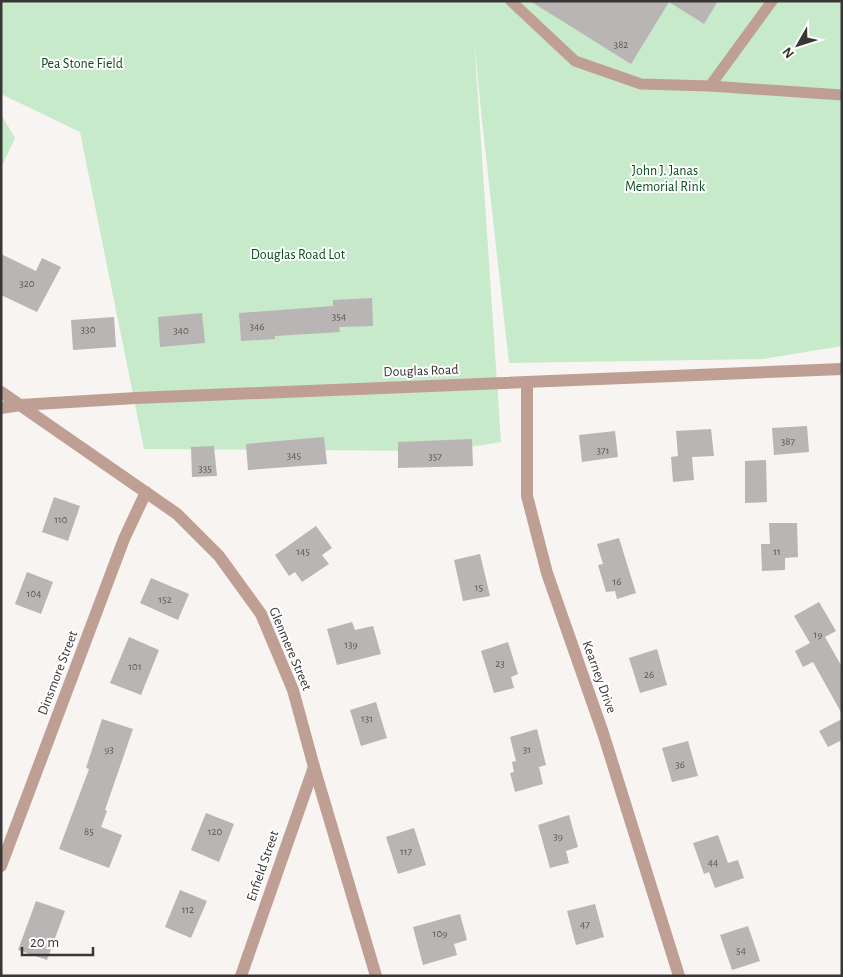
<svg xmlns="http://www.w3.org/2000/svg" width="843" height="977" viewBox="0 0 843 977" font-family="'Alegreya Sans',sans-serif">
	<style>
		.green { fill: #c6eaca }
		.building { fill: #b9b5b4 }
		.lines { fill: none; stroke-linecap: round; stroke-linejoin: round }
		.service { stroke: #bf9f94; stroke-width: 11 }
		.minor { stroke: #bf9f94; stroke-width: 12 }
		.tertiary { stroke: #bf9f94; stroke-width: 12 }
		.labels { text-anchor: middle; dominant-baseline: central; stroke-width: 4; stroke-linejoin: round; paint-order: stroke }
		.number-label { font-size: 11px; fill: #585656 }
		.park-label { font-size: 14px; fill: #094b1e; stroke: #fff }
		.street-label { font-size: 14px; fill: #383736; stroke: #fff }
	</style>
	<rect width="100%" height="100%" fill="#f8f4f2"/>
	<!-- green -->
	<g class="green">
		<path d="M1,1H842V346L763,359L509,363L481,111L474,38L501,442L445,451L144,449L80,132L1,94Z"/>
		<path d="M1,114L15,138L1,168Z"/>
	</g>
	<!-- building -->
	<g class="building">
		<path d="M530,1H718L704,24L669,2L631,64Z"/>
		<path d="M1,254L36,271L42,258L61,267L37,312L1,295Z"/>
		<path d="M372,298L373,326L339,327L340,332L275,336V339L241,341L239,313L333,306V300Z"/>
		<path d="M202,313L205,343L160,347L158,317Z"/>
		<path d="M114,317L116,347L73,350L71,320Z"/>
		<path d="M807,426L809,452L774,455L772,428Z"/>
		<path d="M711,429L714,456L692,457L694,480L673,482L671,457L678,456L676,431Z"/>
		<path d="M615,431L618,457L582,462L579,435Z"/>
		<path d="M324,437L327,464L248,470L246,444Z"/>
		<path d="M472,439L473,466L398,468V442Z"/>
		<path d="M214,446L217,476L192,477L191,447Z"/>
		<path d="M766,460L767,502L745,503V461Z"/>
		<path d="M54,497L80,506L68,541L42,532Z"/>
		<path d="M769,523H797L798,557L785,558V570L762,571L761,544H770Z"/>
		<path d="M316,526L332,548L322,555L329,564L302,582L295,572L289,576L275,555Z"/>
		<path d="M619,538L636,593L617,599L615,591L606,592L598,565L603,564L597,544Z"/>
		<path d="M480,554L490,596L463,601L454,560Z"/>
		<path d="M27,572L53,582L41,614L15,604Z"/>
		<path d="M151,578L189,594L178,620L140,603Z"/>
		<path d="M819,602L836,631L825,637L842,667V714L813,662L803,667L795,651L810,643L794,616Z"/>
		<path d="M352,622L355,630L373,626L381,654L337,665L327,629Z"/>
		<path d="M129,637L159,650L141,695L110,683Z"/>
		<path d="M508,642L518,674L511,677L514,688L494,693L481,651Z"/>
		<path d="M657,649L667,685L640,693L629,658Z"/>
		<path d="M376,702L387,738L361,746L350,710Z"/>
		<path d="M102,719L133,729L105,810L107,811L101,827L122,835L109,868L59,849L89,769L86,768Z"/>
		<path d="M842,719V740L828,747L819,731Z"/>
		<path d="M537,729L546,765L539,767L543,784L515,792L510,773L514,772L512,762L516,761L510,737Z"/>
		<path d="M688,741L698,776L672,782L662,748Z"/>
		<path d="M206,813L234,824L219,862L191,850Z"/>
		<path d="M569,815L578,847L566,851L569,863L550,868L538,825Z"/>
		<path d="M414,828L426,865L398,874L386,837Z"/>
		<path d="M718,835L728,863L738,860L744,878L715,888L709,872L704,874L693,843Z"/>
		<path d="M180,890L207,901L191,938L165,927Z"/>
		<path d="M36,901L65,911L47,960L18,950Z"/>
		<path d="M595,904L604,937L576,945L567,911Z"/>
		<path d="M460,914L467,940L454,944L457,955L423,965L413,927Z"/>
		<path d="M748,926L760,961L732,970L720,935Z"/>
	</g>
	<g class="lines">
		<!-- service -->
		<g class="service">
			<path d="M511,1L575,61L641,84L710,86L842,95"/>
			<path d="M710,86L772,1"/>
		</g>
		<!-- minor -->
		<g class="minor">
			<path d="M527,382V496L547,573L603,733L679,976"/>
			<path d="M1,392L177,514L219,556L261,614L293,690L314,767L376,976"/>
			<path d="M1,866L124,539L146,492"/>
			<path d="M241,976L314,767"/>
		</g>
		<!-- tertiary -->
		<path class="tertiary" d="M1,408L20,405L136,398L842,369"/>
	</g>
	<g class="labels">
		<!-- number labels -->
		<g class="number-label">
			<text x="621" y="44">382</text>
			<text x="27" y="283">320</text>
			<text x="339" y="316">354</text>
			<text x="257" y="326">346</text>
			<text x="88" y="329">330</text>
			<text x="181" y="330">340</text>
			<text x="788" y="441">387</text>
			<text x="603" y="450">371</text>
			<text x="294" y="455">345</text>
			<text x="435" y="456">357</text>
			<text x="205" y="468">335</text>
			<text x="61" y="519">110</text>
			<text x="303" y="551">145</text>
			<text x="777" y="551">11</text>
			<text x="617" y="581">16</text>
			<text x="479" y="587">15</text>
			<text x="34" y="593">104</text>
			<text x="165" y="599">152</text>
			<text x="818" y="634">19</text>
			<text x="351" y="644">139</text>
			<text x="500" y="663">23</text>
			<text x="135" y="666">101</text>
			<text x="649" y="674">26</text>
			<text x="367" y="718">131</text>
			<text x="109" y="749">93</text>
			<text x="527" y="749">31</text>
			<text x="680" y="764">36</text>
			<text x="89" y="831">85</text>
			<text x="215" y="831">120</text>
			<text x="558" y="836">39</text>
			<text x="406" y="851">117</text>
			<text x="713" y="862">44</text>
			<text x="188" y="909">112</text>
			<text x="585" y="924">47</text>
			<text x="440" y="933">109</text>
			<text x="741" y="950">54</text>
		</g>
		<!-- park labels -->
		<g class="park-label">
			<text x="82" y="64">Pea Stone Field</text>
			<text x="665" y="171">John J. Janas<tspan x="665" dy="16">Memorial Rink</tspan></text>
			<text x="298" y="255">Douglas Road Lot</text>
		</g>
		<!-- street labels -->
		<g class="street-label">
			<text transform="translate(421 371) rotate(-2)">Douglas Road</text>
			<text transform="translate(290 649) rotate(67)">Glenmere Street</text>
			<text transform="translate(58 673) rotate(-69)">Dinsmore Street</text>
			<text transform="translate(599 677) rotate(70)">Kearney Drive</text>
			<text transform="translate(263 866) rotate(-71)">Enfield Street</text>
		</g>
	</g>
	<!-- border -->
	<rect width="843" height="977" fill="none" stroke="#383736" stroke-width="5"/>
	<!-- north arrow -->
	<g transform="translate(798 45) rotate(231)" stroke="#ffffff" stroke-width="4" paint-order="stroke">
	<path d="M0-4L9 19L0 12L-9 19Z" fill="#383736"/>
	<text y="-8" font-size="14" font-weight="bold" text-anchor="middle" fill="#383736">N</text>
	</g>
	<!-- scale -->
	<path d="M22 947v8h71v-8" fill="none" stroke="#383736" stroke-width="2.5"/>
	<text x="30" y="947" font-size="15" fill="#383736" stroke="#ffffff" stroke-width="4" paint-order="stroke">20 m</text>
</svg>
